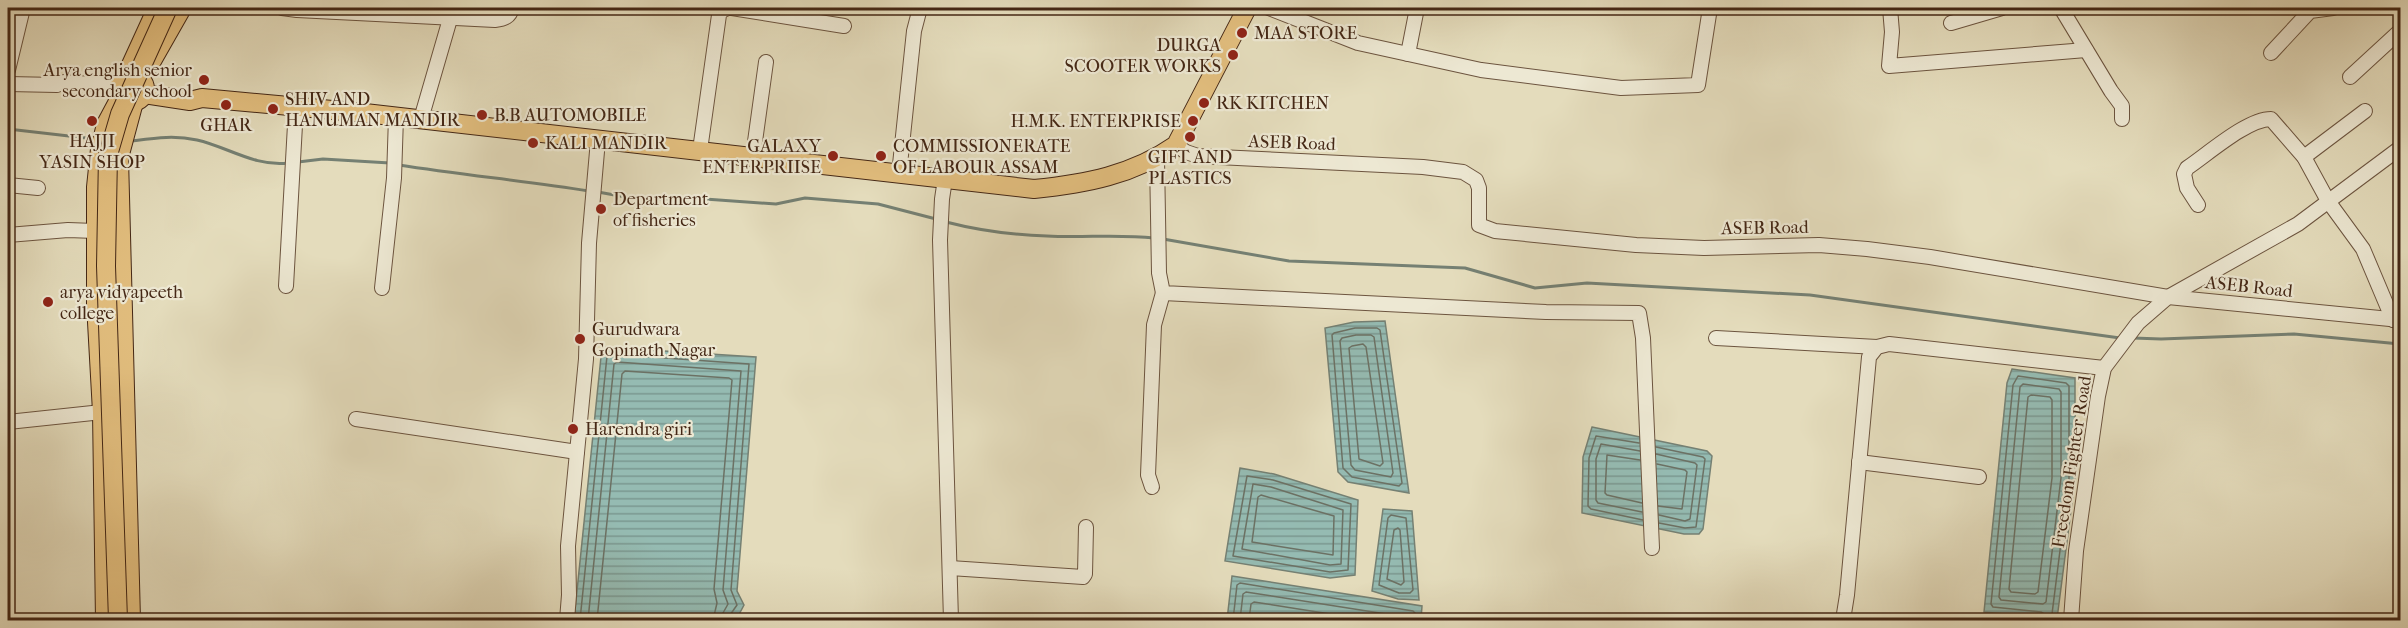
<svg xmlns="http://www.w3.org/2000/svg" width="2408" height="628" viewBox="0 0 2408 628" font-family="'IM FELL French Canon',serif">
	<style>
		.water { fill: url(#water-rules); stroke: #758073; stroke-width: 1.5 }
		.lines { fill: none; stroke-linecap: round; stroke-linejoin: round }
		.shore { stroke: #6c7164; stroke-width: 1.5 }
		.stream { stroke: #758073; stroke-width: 3 }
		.minor-casing { stroke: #6c543f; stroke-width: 16 }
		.major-casing { stroke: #442715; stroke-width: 20 }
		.minor { stroke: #ede8d3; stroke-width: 14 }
		.major { stroke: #e2be7e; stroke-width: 18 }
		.major-bridge-casing { stroke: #442715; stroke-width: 20; stroke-linecap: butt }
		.major-bridge { stroke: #e2be7e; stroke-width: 18 }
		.poi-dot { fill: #8f2418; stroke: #ede8d3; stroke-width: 2 }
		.labels { text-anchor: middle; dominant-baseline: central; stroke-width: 4.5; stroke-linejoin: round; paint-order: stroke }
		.poi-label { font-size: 18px; fill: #442715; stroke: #ede8d3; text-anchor: start }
		.street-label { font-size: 18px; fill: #442715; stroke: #ede8d3 }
	</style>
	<defs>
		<pattern id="water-rules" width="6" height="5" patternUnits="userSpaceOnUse" patternTransform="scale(1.5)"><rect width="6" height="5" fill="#95bbb2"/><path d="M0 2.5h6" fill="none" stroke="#7b9890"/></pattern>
	</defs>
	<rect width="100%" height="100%" fill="#e4dcbc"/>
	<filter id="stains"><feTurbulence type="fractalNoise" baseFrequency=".00333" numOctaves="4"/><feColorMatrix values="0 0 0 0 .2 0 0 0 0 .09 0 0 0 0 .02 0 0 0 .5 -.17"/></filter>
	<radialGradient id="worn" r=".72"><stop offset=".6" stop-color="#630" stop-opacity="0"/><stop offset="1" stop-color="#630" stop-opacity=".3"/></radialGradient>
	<!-- water -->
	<g class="water">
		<path d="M1385,321L1409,493L1348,482L1338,472L1325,328L1354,322Z"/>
		<path d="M602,347L756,357L737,591L744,605L736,620H574Z"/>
		<path d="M2012,369L2075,378V479L2057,619L1984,612L2007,383Z"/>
		<path d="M1592,427L1707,451L1712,456L1703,529L1699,534H1684L1582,513L1583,457Z"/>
		<path d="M1240,468L1274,474L1358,500L1355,575L1330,578L1225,561Z"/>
		<path d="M1383,509L1412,511L1419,600L1398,599L1372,591Z"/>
		<path d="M1232,576L1422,606L1421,620H1227Z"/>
	</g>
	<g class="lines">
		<!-- shore -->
		<g class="shore">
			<path d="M1355,328H1377L1380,330L1402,483L1399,486L1352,477L1343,468L1332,335L1334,333Z"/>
			<path d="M1356,335H1371L1374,337L1393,473L1391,477L1355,470L1351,465L1340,341L1342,338Z"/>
			<path d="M1363,344L1366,347L1383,463L1380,466L1359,459L1349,348L1352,346Z"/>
			<path d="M2018,376L2066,383L2069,386V479L2052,614L2049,617L2041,612L1993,607L1991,604L2013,385Z"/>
			<path d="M2023,384L2059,389L2061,392V478L2046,602L2043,604L2001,600L1999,597L2020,387Z"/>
			<path d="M2031,395L2050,397L2052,400V478L2038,592L2035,594L2011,592L2009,589L2028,397Z"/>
			<path d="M1639,443L1596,436L1589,458L1588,506L1591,509L1643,520"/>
			<path d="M1656,447L1703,457L1705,459L1696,527L1685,528L1659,523"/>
			<path d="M1640,451L1601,444L1596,459V500L1598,503L1642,512"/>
			<path d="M1656,454L1695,463L1697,465L1690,519L1685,521L1659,515"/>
			<path d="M1640,460L1607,455L1605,493L1607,495L1642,503"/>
			<path d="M1657,464L1685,470L1687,472L1682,509L1658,506"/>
			<path d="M1247,476L1273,480L1351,504L1348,570L1330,572L1233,556Z"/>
			<path d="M1253,484L1271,487L1343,510L1341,564L1330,565L1242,549Z"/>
			<path d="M1261,495L1334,516L1333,555L1252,542L1258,497Z"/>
			<path d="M1391,515L1406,518L1413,590L1410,593H1399L1379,585L1388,518Z"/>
			<path d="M1398,528L1400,530L1404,582L1401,585L1387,579L1394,530Z"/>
			<path d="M580,620L607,356L610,354L749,364L731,590L737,605L730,615V620"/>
			<path d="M588,620L614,364L617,362L741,371L723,590L728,604L723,613L722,620"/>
			<path d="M597,620L622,374L625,371L729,378L732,380L714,589L717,603L713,620"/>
			<path d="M1233,620L1237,585L1240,583L1413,611L1415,613V620"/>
			<path d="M1240,620L1243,594L1246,592L1405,617L1407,620"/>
			<path d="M1249,620L1251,604L1254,602L1368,620"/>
		</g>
		<!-- stream -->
		<g class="stream">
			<path d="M8,129L95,139"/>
			<path d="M132,141C155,138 174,135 197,140C228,147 255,167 288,163"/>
			<path d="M298,162L323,159L390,163"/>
			<path d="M399,165C463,175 526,181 589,191"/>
			<path d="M598,192L642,200L691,198L776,204L805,198L878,204L936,219"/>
			<path d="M946,222C977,230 1014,235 1047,236C1082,238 1118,234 1154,238"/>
			<path d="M1163,239L1289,261L1465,268L1535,288L1587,283L1810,295L2120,338"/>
			<path d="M2133,338L2161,339L2294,334L2400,344"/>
		</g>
		<!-- minor casing -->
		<g class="minor-casing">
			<g id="minor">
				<path d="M282,8L297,10L495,20C504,19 510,17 512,8"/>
				<path d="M732,8L844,26"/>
				<path d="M1269,8L1358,43L1481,70L1621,88L1698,85L1710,8"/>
				<path d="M1890,8L1892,32L1889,66L2086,50"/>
				<path d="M2061,8L2111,91L2122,106V119"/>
				<path d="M1951,23L2002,8"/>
				<path d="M2271,53L2310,11L2333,8"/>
				<path d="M1408,54L1417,8"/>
				<path d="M8,70L23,8"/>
				<path d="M2350,77L2400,31"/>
				<path d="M8,84L57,85L64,82L119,86"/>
				<path d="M421,119L450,19"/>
				<path d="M1176,145L1186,152L1198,156L1423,167L1463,172L1476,180L1479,188V225L1495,231L1636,245L1704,248L1819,245L1867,249L1930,257L2168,297L2400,320"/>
				<path d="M700,150L719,15L721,11L728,8"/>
				<path d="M753,156L766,62"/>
				<path d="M2304,157L2365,111"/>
				<path d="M1157,159L1159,273L1163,293L1546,312L1639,313L1643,338L1652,548"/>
				<path d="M899,174L914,31L920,8"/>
				<path d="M945,179L942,199L940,240L951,620"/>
				<path d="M8,185L38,188"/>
				<path d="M2198,205L2187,188L2184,174L2187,168C2208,154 2247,119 2271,119L2304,157L2328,201L2363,249L2393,320"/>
				<path d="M8,235L68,230L95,231"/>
				<path d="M286,286L296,107"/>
				<path d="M382,288L394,178L396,117"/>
				<path d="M1716,338L1877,347"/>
				<path d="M356,419L577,452"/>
				<path d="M8,422L102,412"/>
				<path d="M1859,462L1979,477"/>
				<path d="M1152,487L1148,475L1154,325L1163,293"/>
				<path d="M950,568L1083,577L1085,574L1086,527"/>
				<path d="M567,620L569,595L568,546L586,359L589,243L598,140"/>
				<path d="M1843,620L1847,595L1869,357L1877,347L1889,344L2104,368"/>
				<path d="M2071,620L2076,551L2098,396L2104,368L2138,323L2168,297L2298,224L2400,148"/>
			</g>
		</g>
		<!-- major casing -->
		<g class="major-casing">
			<g id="major">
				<path d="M149,66L182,8"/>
				<circle cx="132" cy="89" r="13"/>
				<path d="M125,78L157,8"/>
				<path d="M144,94L190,101L202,98L365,113L1034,189C1085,184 1133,175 1176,145L1247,8"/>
				<path d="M105,620L102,412L96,304V187L100,149L106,124L121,96"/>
				<path d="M131,620L119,158L134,102"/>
			</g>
		</g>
		<!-- minor -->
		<use href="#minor" class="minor"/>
		<!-- major -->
		<use href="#major" class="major"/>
		<!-- major-bridge casing -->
		<g class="major-bridge-casing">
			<path id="major-bridge" d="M118,620L106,266L108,155L120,114L168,8"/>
		</g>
		<!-- major-bridge -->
		<use href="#major-bridge" class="major-bridge"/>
	</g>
	<!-- markers -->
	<g class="poi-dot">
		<circle cx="1242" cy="33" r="6"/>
		<circle cx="1233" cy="55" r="6"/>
		<circle cx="204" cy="80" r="6"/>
		<circle cx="1204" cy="103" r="6"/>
		<circle cx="226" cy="105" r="6"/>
		<circle cx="273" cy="109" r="6"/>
		<circle cx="482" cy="115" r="6"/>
		<circle cx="92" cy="121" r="6"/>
		<circle cx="1193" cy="121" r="6"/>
		<circle cx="1190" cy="137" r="6"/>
		<circle cx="533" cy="143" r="6"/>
		<circle cx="833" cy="156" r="6"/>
		<circle cx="881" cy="156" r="6"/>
		<circle cx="601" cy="209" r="6"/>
		<circle cx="48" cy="302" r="6"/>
		<circle cx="580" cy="339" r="6"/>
		<circle cx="573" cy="429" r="6"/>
	</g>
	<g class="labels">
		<!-- poi labels -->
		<g class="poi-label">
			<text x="1254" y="33">MAA STORE</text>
			<text x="1221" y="45" text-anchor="end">DURGA<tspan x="1221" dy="21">SCOOTER WORKS</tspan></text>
			<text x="192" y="70" text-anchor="end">Arya english senior<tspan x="192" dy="21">secondary school</tspan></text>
			<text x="285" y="99">SHIV AND<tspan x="285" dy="21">HANUMAN MANDIR</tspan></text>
			<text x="1216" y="103">RK KITCHEN</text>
			<text x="494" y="115">B.B AUTOMOBILE</text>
			<text x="1181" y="121" text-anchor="end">H.M.K. ENTERPRISE</text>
			<text x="226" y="125" text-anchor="middle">GHAR</text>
			<text x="92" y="141" text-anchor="middle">HAJJI<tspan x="92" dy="21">YASIN SHOP</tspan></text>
			<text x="545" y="143">KALI MANDIR</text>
			<text x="821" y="146" text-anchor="end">GALAXY<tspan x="821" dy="21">ENTERPRIISE</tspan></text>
			<text x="893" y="146">COMMISSIONERATE<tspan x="893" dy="21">OF LABOUR ASSAM</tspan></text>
			<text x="1190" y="157" text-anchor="middle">GIFT AND<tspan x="1190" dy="21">PLASTICS</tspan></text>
			<text x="613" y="199">Department<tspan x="613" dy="21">of fisheries</tspan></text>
			<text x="60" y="292">arya vidyapeeth<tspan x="60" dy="21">college</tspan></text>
			<text x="592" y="329">Gurudwara<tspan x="592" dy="21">Gopinath Nagar</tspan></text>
			<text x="585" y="429">Harendra giri</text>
		</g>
		<!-- street labels -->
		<g class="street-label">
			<text transform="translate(1292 143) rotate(2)">ASEB Road</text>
			<text transform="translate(1765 228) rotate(-1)">ASEB Road</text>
			<text transform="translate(2249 287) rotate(6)">ASEB Road</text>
			<text transform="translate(2072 462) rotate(-81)">Freedom Fighter Road</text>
		</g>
	</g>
	<!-- margin -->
	<rect width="2408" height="628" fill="none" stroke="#e4dcbc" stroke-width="30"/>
	<rect x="9" y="9" width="2390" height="610" fill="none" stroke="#442715" stroke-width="3"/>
	<rect x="15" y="15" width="2378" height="598" fill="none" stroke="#442715" stroke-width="1.5"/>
	<rect width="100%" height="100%" filter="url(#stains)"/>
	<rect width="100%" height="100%" fill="url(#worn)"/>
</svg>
